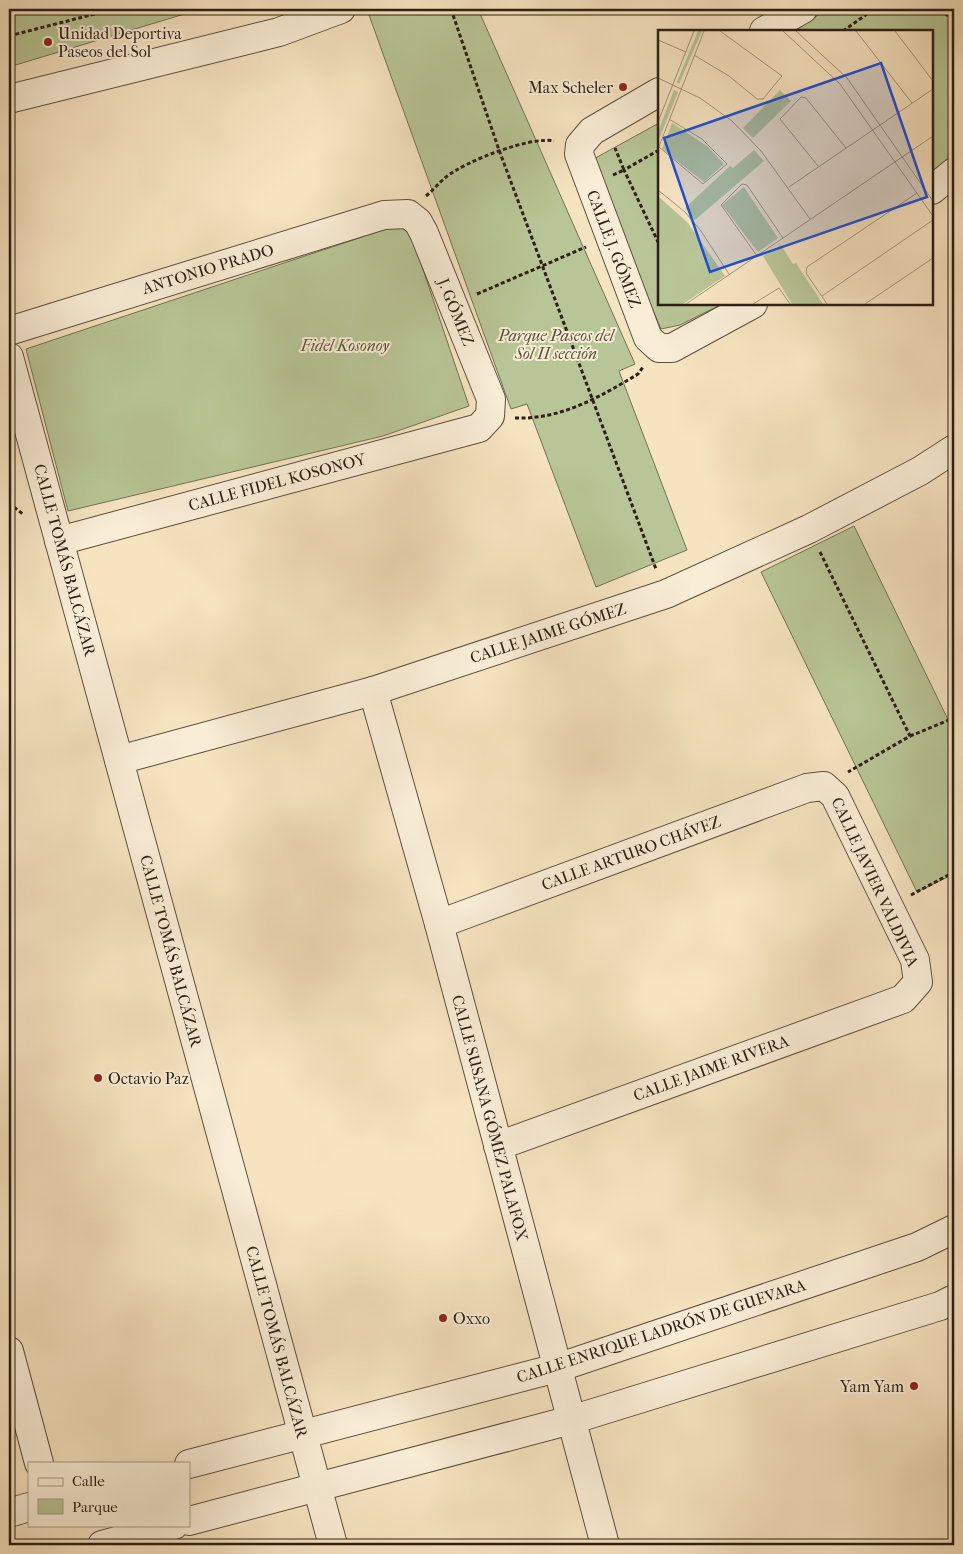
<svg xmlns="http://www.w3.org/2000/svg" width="963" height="1554" viewBox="0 0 963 1554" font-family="'IM FELL French Canon',serif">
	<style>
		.green { fill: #b8c596; stroke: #727254 }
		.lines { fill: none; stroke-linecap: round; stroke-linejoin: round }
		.minor-casing { stroke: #5e503e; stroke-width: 30 }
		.tertiary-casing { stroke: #5e503e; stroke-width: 30 }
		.path { stroke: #2c1f13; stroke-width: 3; stroke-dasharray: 4 2.5; stroke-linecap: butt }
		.minor { stroke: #f9edd6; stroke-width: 28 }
		.tertiary { stroke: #f9edd6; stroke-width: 28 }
		.poi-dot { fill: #8f2418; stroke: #f9edd6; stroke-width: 2 }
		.labels { text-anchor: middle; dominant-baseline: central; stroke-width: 4; stroke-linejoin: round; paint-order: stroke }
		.poi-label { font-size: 16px; fill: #2c1f13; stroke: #f9edd6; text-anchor: start }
		.street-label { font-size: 16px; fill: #2c1f13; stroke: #f9edd6 }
		.park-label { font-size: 16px; font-style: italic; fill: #56513a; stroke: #f9edd6 }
		.inset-road { fill: none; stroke: #a5957b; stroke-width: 1 }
		.view { fill: #1d4ed8; fill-opacity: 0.15; stroke: #1d4ed8; stroke-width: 2.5 }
		.inset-edge { fill: none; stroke: #2c1f13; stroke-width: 2.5 }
	</style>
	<rect width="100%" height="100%" fill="#f6e3c0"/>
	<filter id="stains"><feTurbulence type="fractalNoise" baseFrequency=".004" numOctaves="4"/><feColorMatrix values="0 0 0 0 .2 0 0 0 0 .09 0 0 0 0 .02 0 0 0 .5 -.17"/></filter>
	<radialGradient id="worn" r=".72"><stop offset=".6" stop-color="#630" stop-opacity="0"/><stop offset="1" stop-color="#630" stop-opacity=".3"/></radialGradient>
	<!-- green -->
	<g class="green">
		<path d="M9,9H201L9,67Z"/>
		<path d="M386,9H478L635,364L619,371L687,550L596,587L527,404L511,409L369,15Z"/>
		<path d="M827,9H954V160L932,179V31H795Z"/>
		<path d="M659,123V304H722L680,325L661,329L590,161Z"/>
		<path d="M407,222L469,406L383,436L68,511L26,349Z"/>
		<path d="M854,526L954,732V874L917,892L761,572Z"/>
	</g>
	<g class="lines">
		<!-- minor casing -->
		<g class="minor-casing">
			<g id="minor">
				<path d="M764,31L803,9"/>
				<path d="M659,92L592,131L580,145L579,154L648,338L659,348H672L753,304"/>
				<path d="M9,99L279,32L341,9"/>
				<path d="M932,190L954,172"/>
				<path d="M9,331L384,215L408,214L418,222L424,233L491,399L490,416L479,428L59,541"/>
				<path d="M9,357L333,1545"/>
				<path d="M373,691L439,924L605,1545"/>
				<path d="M119,760L373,691L666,594L809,529L920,471L954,449"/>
				<path d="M439,924L807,788L824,786L835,796L915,960L918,982L903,999L498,1146"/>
				<path d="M9,1351L39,1463"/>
			</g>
		</g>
		<!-- tertiary casing -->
		<g class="tertiary-casing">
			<g id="tertiary">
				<path d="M189,1464L557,1368L917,1247L954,1229"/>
				<path d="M9,1513L29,1507"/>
				<path d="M189,1521L571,1420L940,1306L954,1299"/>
				<path d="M102,1545L174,1525"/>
			</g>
		</g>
		<!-- path -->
		<g class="path">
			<path d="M451,9L499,150L656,569"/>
			<path d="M940,9L954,21"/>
			<path d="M843,31L874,9"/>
			<path d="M9,36L114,9"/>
			<path d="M659,150L624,170L659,244"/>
			<path d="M613,175L624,170L615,148"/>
			<path d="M426,196C433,190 439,183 446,177C466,161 530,136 554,141"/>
			<path d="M477,294L586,247"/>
			<path d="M515,418C560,420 600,397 638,374L643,367"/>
			<path d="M9,503L24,515"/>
			<path d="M820,552L910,736L848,772"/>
			<path d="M910,736L954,718"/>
			<path d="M911,895L954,872"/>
		</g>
		<!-- minor -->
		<use href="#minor" class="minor"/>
		<!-- tertiary -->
		<use href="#tertiary" class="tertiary"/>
	</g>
	<!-- markers -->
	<g class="poi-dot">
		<circle cx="48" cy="42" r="5"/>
		<circle cx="623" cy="87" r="5"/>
		<circle cx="98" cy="1078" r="5"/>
		<circle cx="443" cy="1318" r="5"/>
		<circle cx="914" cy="1386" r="5"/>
	</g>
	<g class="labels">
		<!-- poi labels -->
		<g class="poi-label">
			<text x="58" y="33">Unidad Deportiva<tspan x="58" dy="18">Paseos del Sol</tspan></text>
			<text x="613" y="87" text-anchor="end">Max Scheler</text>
			<text x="108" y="1078">Octavio Paz</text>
			<text x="453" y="1318">Oxxo</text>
			<text x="904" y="1386" text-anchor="end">Yam Yam</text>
		</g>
		<!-- street labels -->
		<g class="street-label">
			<text transform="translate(614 249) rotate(69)">CALLE J. GÓMEZ</text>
			<text transform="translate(208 269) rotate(-17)">ANTONIO PRADO</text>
			<text transform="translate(456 312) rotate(68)">J. GÓMEZ</text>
			<text transform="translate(277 482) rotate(-15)">CALLE FIDEL KOSONOY</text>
			<text transform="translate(65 560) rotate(75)">CALLE TOMÁS BALCÁZAR</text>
			<text transform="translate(548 633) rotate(-18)">CALLE JAIME GÓMEZ</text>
			<text transform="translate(631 853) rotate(-20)">CALLE ARTURO CHÁVEZ</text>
			<text transform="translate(875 882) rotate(65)">CALLE JAVIER VALDIVIA</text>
			<text transform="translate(171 951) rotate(75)">CALLE TOMÁS BALCÁZAR</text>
			<text transform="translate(711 1068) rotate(-20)">CALLE JAIME RIVERA</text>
			<text transform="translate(490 1118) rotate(75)">CALLE SUSANA GÓMEZ PALAFOX</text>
			<text transform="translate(661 1331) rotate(-18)">CALLE ENRIQUE LADRÓN DE GUEVARA</text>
			<text transform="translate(277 1342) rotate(75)">CALLE TOMÁS BALCÁZAR</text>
		</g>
		<!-- park labels -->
		<g class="park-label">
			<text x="556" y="335">Parque Paseos del<tspan x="556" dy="18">Sol II sección</tspan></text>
			<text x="345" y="345">Fidel Kosonoy</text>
		</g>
	</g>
	<!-- overview -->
	<g transform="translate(658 30)">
		<rect width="275" height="275" fill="#f6e3c0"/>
		<path d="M40,1H44L21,54L19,52ZM16,60L20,62L0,112V102ZM122,60L133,71L95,108L85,98ZM14,93L49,116L66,134L46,152L4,119ZM96,120L106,131L37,190L27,178L72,136L75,138ZM86,157L120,208L100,222L64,175ZM0,166L30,193L67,246L25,274H0ZM123,215L135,234L138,233L165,274H134L105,226Z" fill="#b8c596"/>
		<path class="inset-road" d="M125,1L182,54L275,186M138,1L189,48L275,171M198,1L254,73M237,1L275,51M0,10L28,22M36,25L71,46L99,69H105L124,46L62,1M0,48L42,68L74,91L103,121L152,189M0,92L36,1M1,117L45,154L69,134L44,109L11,89M0,119L46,1M160,136L122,89L143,67L148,68L188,118M131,157L275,59M0,160L27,182L43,201L71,244M99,226L63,175L84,154L89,155L125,208M164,266L275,190M28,274L275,106M95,274L121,258L132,274M169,274L148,243L149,237L259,163M207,274L275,228"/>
		<path class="view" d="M223,33L269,167L52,242L6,108Z"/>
		<rect width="275" height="275" class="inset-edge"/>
	</g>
	<!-- margin -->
	<rect width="963" height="1554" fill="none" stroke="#f6e3c0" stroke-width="30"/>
	<rect x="10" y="10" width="943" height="1534" fill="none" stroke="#2c1f13" stroke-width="2.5"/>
	<rect x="15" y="15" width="933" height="1524" fill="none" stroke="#2c1f13"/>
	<!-- legend -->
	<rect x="28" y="1462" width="162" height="65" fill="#f9edd6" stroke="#a79b88"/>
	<rect x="38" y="1478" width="25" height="8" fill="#f9edd6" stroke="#a79b88"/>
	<text x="72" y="1486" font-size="15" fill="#2c1f13">Calle</text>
	<rect x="38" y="1499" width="25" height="15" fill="#b8c596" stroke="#a79b88"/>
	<text x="72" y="1512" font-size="15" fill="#2c1f13">Parque</text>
	<rect width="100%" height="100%" filter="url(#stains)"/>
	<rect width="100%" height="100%" fill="url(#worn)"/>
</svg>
